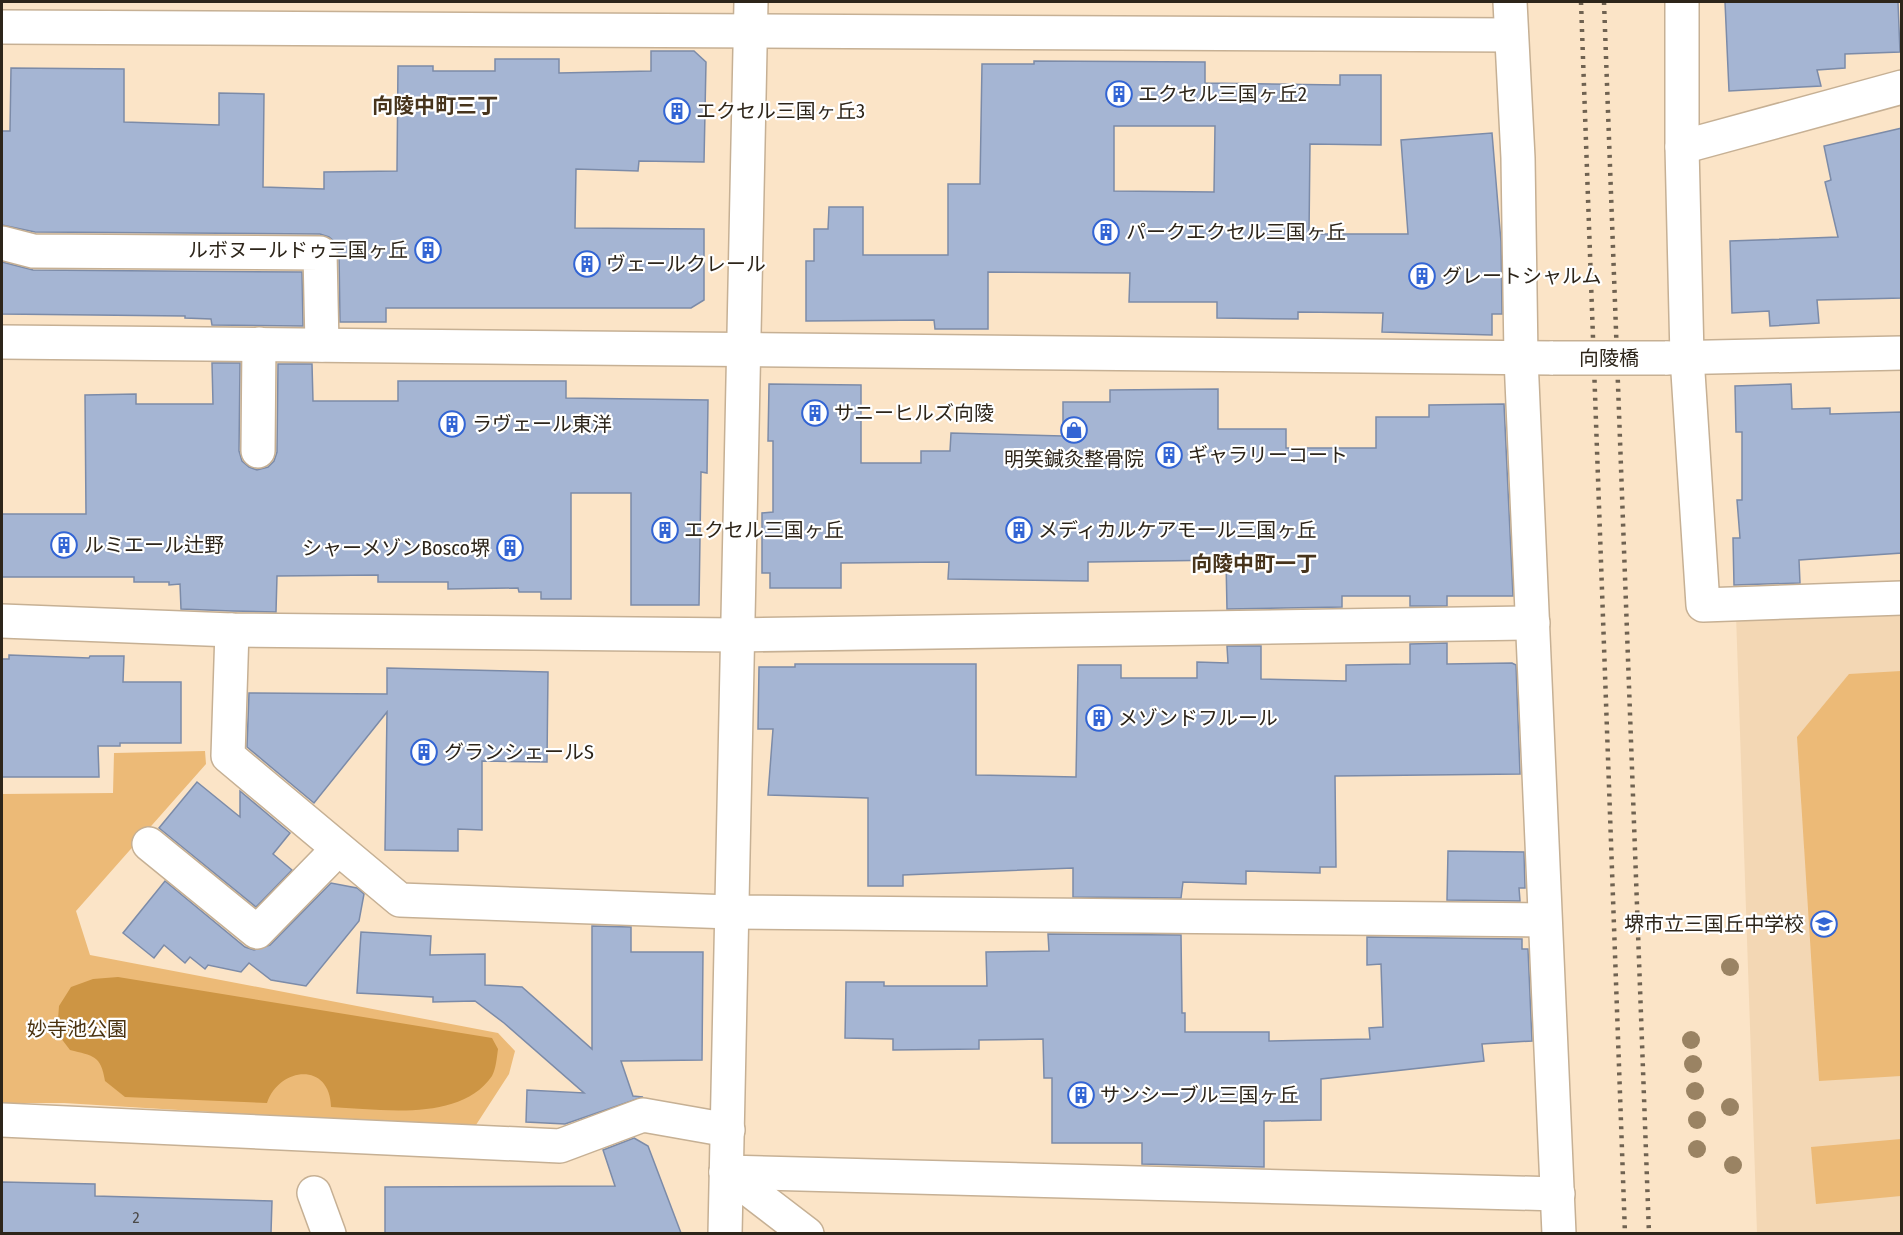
<svg xmlns="http://www.w3.org/2000/svg" width="1903" height="1235" viewBox="0 0 1903 1235" font-family="'Fira Sans Condensed','Noto Sans JP',sans-serif">
	<style>
		.built { fill: #f3d7b4 }
		.green { fill: #ecba77 }
		.water { fill: #cd9544 }
		.building { fill: #a5b5d3; stroke: #7c8ba8; stroke-width: 1.5; fill-rule: evenodd }
		.lines { fill: none; stroke-linecap: round; stroke-linejoin: round }
		.minor-casing { stroke: #c6b094; stroke-width: 36 }
		.minor { stroke: #fff; stroke-width: 33 }
		.rail { stroke: #6f6251; stroke-width: 4.5; stroke-dasharray: 3 6; stroke-linecap: butt }
		.minor-bridge-casing { stroke: #c6b094; stroke-width: 36; stroke-linecap: butt }
		.minor-bridge { stroke: #fff; stroke-width: 33 }
		.tree { fill: #9a8363 }
		.labels { text-anchor: middle; dominant-baseline: central; stroke-width: 4.5; stroke-linejoin: round; paint-order: stroke }
		.number-label { font-size: 16px; fill: #4b4948 }
		.poi-label { font-size: 20px; fill: #2d251a; stroke: #fff; text-anchor: start }
		.street-label { font-size: 20px; fill: #2d251a; stroke: #fff }
		.park-label { font-size: 20px; fill: #4b3311; stroke: #fff }
		.neighbourhood-label { font-size: 21px; font-weight: bold; fill: #47341c; stroke: #fff }
	</style>
	<rect width="100%" height="100%" fill="#fbe4c7"/>
	<!-- built -->
	<path class="built" d="M1901,610V1233H1757L1736,615Z"/>
	<!-- green -->
	<g class="green">
		<path d="M1901,671V1076L1819,1081L1797,737L1849,674Z"/>
		<path d="M205,751L206,764L76,911L90,955L498,1033L515,1051L509,1074L474,1128L64,1103H2V794L113,793L114,753Z"/>
		<path d="M1901,1139V1196L1816,1204L1811,1147Z"/>
	</g>
	<!-- water -->
	<path class="water" d="M118,977L492,1038L498,1049C497,1056 496,1069 492,1076C460,1123 379,1109 331,1107C330,1061 279,1067 267,1103L125,1097L105,1081C101,1055 93,1056 70,1050L57,1033L59,1006L71,987L93,979Z"/>
	<!-- building -->
	<g class="building">
		<path d="M1725,2H1898L1900,52L1845,54V68L1817,70L1821,86L1729,91Z"/>
		<path d="M651,51H694L706,62L704,162L639,161L638,171L576,169L575,228L704,229V300L691,308H386V322H340L339,253L336,243L329,237L320,234L35,232L2,225V131H10L11,68L124,69V122L219,125V93L264,94L263,187L324,189V172L397,171L398,66H433V71H495V59H559V73L651,71Z"/>
		<path d="M1034,61L1205,62V83L1340,85V75H1381V145L1310,144L1309,234H1408L1401,140L1492,133L1501,242L1502,314H1492V335L1382,332L1383,313L1298,312V319L1217,318V302H1129L1130,273L988,272V329H935L934,320L806,321V261H814V229H828L829,207H863V255H948V184H980L982,64H1034ZM1114,126H1215L1214,192L1114,191Z"/>
		<path d="M1902,128V298L1817,300L1819,323L1770,326L1769,311L1732,313L1730,241L1838,237L1825,182L1831,180L1824,146Z"/>
		<path d="M2,262L33,270L302,272L303,326L212,325L211,319L185,318V316L2,314Z"/>
		<path d="M212,363H240L239,451L242,461L249,467L257,470L268,467L274,461L277,452L278,364H312L313,401H398V381H566V398L708,400L707,473L701,472L699,605H631V493H571V599H541V592H519L518,588L448,589V582H378V575L277,576L276,612L232,611L181,609L180,584L169,585V582H134V577H2V514H86L85,395L136,394V404H213Z"/>
		<path d="M769,384L861,385V463H921V451H950L951,433L1063,436V402H1110V390L1218,389V429H1286V448H1376V417H1429V405L1504,404L1513,596H1447V606H1410V596H1342V607L1227,609L1226,560L1088,562V581L948,579L949,562L841,563V588H770V573H762V513L773,512V441H768Z"/>
		<path d="M1791,384L1792,409L1830,408V414L1902,412V553L1799,560L1800,583L1734,585L1733,538H1740L1737,500H1742V432H1736L1735,386Z"/>
		<path d="M1447,643V664L1512,663L1516,665L1520,774L1335,776L1336,867H1320V873L1246,871V884L1183,882L1181,898L1073,897V868L903,875V886H868V798L768,795L773,729H758L759,667H795V664H976V775L1076,777L1078,665H1121V678H1197V662L1228,663L1227,646H1261V679L1346,681V665L1410,664V644Z"/>
		<path d="M9,655L89,658L90,656H124L123,682H181V743H120V746H98L99,777H2V659H9Z"/>
		<path d="M387,668L548,672L547,762L482,761V830L458,829V851L385,850L387,712L314,803L247,747L249,693L387,694Z"/>
		<path d="M197,782L240,817V791L290,833L273,854L292,870L256,907L159,828Z"/>
		<path d="M1448,851L1524,852L1525,888H1519L1520,901L1447,900Z"/>
		<path d="M165,881L245,947L254,950L270,945L331,883L357,888L364,894L359,921L306,986L271,980L249,963L241,972L208,965L205,969L190,957L185,963L164,945L154,958L123,933Z"/>
		<path d="M592,926L631,927V952H703L702,1060L621,1061L633,1096L643,1097L565,1124L526,1122L527,1090L584,1093L504,1023L475,1001L433,1002V997L357,993L361,932L431,936L430,955L485,954V985L522,987L592,1049Z"/>
		<path d="M1048,934L1181,935L1182,1013H1185V1032H1269V1041L1370,1039L1369,1028L1383,1027L1381,964L1367,965V937L1522,939V949H1528L1532,1041L1482,1044L1484,1061L1321,1079V1120L1264,1121V1167L1142,1164V1143H1052V1078H1044L1043,1039L979,1040V1049L893,1050V1039L845,1038L846,982H884V986H987L986,952L1049,951Z"/>
		<path d="M634,1138L648,1146L681,1233H385V1187L615,1186L603,1150Z"/>
		<path d="M2,1182L95,1184V1196L272,1201L271,1233H2Z"/>
	</g>
	<g class="lines">
		<!-- minor casing -->
		<g class="minor-casing">
			<g id="minor">
				<path d="M1510,2L1518,158L1521,358L1559,1234"/>
				<path d="M1682,2V147L1687,357L1703,605L1902,598"/>
				<path d="M2,27L1511,35"/>
				<path d="M1682,147L1902,87"/>
				<path d="M2,243L33,251L320,253L322,345"/>
				<path d="M2,342L1553,358"/>
				<path d="M1666,358L1902,353"/>
				<path d="M258,451L259,344"/>
				<path d="M2,621L232,630L737,635L1533,623"/>
				<path d="M232,630L228,756L400,900L731,912L1544,920"/>
				<path d="M149,844L257,932L338,849"/>
				<path d="M2,1120L560,1146L643,1115L728,1130"/>
				<path d="M726,1172L1558,1194"/>
				<path d="M726,1172L807,1234"/>
				<path d="M314,1193L329,1234"/>
				<path d="M725,1234L751,2"/>
			</g>
		</g>
		<!-- minor -->
		<use href="#minor" class="minor"/>
		<!-- rail -->
		<g class="rail">
			<path d="M1581,2L1625,1234"/>
			<path d="M1604,2L1649,1234"/>
		</g>
		<!-- minor-bridge casing -->
		<g class="minor-bridge-casing">
			<path id="minor-bridge" d="M1553,358H1665"/>
		</g>
		<!-- minor-bridge -->
		<use href="#minor-bridge" class="minor-bridge"/>
	</g>
	<!-- trees -->
	<g class="tree">
		<circle cx="1730" cy="967" r="9"/>
		<circle cx="1691" cy="1040" r="9"/>
		<circle cx="1693" cy="1064" r="9"/>
		<circle cx="1695" cy="1091" r="9"/>
		<circle cx="1730" cy="1107" r="9"/>
		<circle cx="1697" cy="1120" r="9"/>
		<circle cx="1697" cy="1149" r="9"/>
		<circle cx="1733" cy="1165" r="9"/>
	</g>
	<!-- icons -->
	<defs>
		<g id="building-ring" transform="scale(1.35)"><circle r="9.5" fill="#fff" stroke="#3365d4" stroke-width="1.5"/><path d="M-4-6H4V6H1V3H-1V6H-4ZM-2.5-4.3h1.7v1.8h-1.7ZM.8-4.3h1.7v1.8H.8ZM-2.5-1h1.7V.8h-1.7ZM.8-1h1.7V.8H.8Z" fill="#3365d4"/></g>
		<g id="shop-ring" transform="scale(1.35)"><circle r="9.5" fill="#fff" stroke="#3365d4" stroke-width="1.5"/><path d="M-5-2.5h2.3a2.7 3.5 0 0 1 5.4 0H5L5.5 6h-11ZM-1.5-2.5h3a1.5 2.3 0 0 0-3 0Z" fill="#3365d4"/></g>
		<g id="school-ring" transform="scale(1.35)"><circle r="9.5" fill="#fff" stroke="#3365d4" stroke-width="1.5"/><path d="M0-5L7-2L0 1L-7-2ZM-4 1L0 2.5L4 1V4Q0 6-4 4Z" fill="#3365d4"/></g>
	</defs>
	<g fill-rule="evenodd">
		<use href="#building-ring" x="1119" y="94"/>
		<use href="#building-ring" x="677" y="111"/>
		<use href="#building-ring" x="1106" y="232"/>
		<use href="#building-ring" x="428" y="250"/>
		<use href="#building-ring" x="587" y="264"/>
		<use href="#building-ring" x="1422" y="276"/>
		<use href="#building-ring" x="815" y="413"/>
		<use href="#building-ring" x="452" y="424"/>
		<use href="#shop-ring" x="1074" y="430"/>
		<use href="#building-ring" x="1169" y="455"/>
		<use href="#building-ring" x="665" y="530"/>
		<use href="#building-ring" x="1019" y="530"/>
		<use href="#building-ring" x="64" y="545"/>
		<use href="#building-ring" x="510" y="548"/>
		<use href="#building-ring" x="1099" y="718"/>
		<use href="#building-ring" x="424" y="752"/>
		<use href="#school-ring" x="1824" y="924"/>
		<use href="#building-ring" x="1081" y="1095"/>
	</g>
	<g class="labels">
		<!-- number labels -->
		<g class="number-label">
			<text x="136" y="1217">2</text>
		</g>
		<!-- poi labels -->
		<g class="poi-label">
			<text x="1138" y="94">エクセル三国ヶ丘2</text>
			<text x="696" y="111">エクセル三国ヶ丘3</text>
			<text x="1126" y="232">パークエクセル三国ヶ丘</text>
			<text x="408" y="250" text-anchor="end">ルボヌールドゥ三国ヶ丘</text>
			<text x="606" y="264">ヴェールクレール</text>
			<text x="1442" y="276">グレートシャルム</text>
			<text x="834" y="413">サニーヒルズ向陵</text>
			<text x="472" y="424">ラヴェール東洋</text>
			<text x="1188" y="455">ギャラリーコート</text>
			<text x="1074" y="459" text-anchor="middle">明笑鍼灸整骨院</text>
			<text x="684" y="530">エクセル三国ヶ丘</text>
			<text x="1038" y="530">メディカルケアモール三国ヶ丘</text>
			<text x="84" y="545">ルミエール辻野</text>
			<text x="490" y="548" text-anchor="end">シャーメゾンBosco堺</text>
			<text x="1118" y="718">メゾンドフルール</text>
			<text x="444" y="752">グランシェールS</text>
			<text x="1804" y="924" text-anchor="end">堺市立三国丘中学校</text>
			<text x="1100" y="1095">サンシーブル三国ヶ丘</text>
		</g>
		<!-- street labels -->
		<g class="street-label">
			<text x="1609" y="358">向陵橋</text>
		</g>
		<!-- park labels -->
		<g class="park-label">
			<text x="77" y="1029">妙寺池公園</text>
		</g>
		<!-- neighbourhood labels -->
		<g class="neighbourhood-label">
			<text x="435" y="106">向陵中町三丁</text>
			<text x="1254" y="564">向陵中町一丁</text>
		</g>
	</g>
	<!-- border -->
	<rect width="1903" height="1235" fill="none" stroke="#2d251a" stroke-width="6"/>
</svg>
